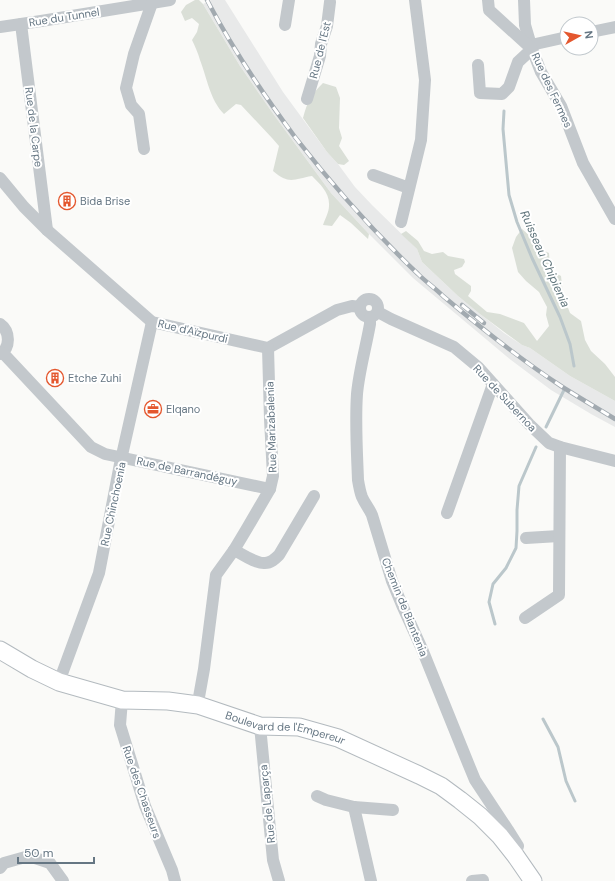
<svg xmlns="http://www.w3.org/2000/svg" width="615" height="881" viewBox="0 0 615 881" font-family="'DM Sans',sans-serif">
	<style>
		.built { fill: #e8e9e9 }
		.green { fill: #dadfd7 }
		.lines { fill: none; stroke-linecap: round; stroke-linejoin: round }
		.stream { stroke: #bbc7cb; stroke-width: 3 }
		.secondary-casing { stroke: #b3babf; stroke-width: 19 }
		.street { stroke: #c3c8cc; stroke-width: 12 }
		.secondary { stroke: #fff; stroke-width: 17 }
		.rail-casing { stroke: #a2aab0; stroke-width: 4.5 }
		.rail { stroke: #fff; stroke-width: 3; stroke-dasharray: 9; stroke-linecap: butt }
		.labels { text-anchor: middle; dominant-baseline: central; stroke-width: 4; stroke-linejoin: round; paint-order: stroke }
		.street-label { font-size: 11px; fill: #657683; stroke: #fff }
		.poi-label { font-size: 11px; fill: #657683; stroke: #fff; text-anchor: start }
		.water-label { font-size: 12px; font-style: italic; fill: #60757c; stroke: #fff }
	</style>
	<rect width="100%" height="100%" fill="#fafaf8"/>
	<!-- built -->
	<path class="built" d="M211,0H225L283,92L327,152L338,164L355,187L372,205L417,249L422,262L458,296L504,333L522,345L530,348L570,376L615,401V427L591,414L551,390L511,360L413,278L369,234L331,193L274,115L240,66L203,4Z"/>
	<!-- green -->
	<g class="green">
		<path d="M195,0H199L203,4L240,66L274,115L331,193L369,234L368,239L351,223L340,215L332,226L323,225C325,219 329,212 329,206C330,193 320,184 312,176C294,179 289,185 273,171L279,146L272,138L241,105L236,104L224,114C210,100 207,78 200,60C198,53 195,46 192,40L197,32L199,24L192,18L185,21L181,12L186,5Z"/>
		<path d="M323,83L336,87L340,98L339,128L342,138L339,146L349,161L344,165L338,164L327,152L303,118C307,102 311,95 323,83Z"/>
		<path d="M522,229L531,237L540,249L549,253L550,270L561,276L563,295L570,313L581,321L585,340L591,351L605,364L615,377V401L570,376L530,348L522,345L480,314L458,296L422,262L417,249L401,234L406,231L418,241L424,251L432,254L443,252L448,256L464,259L465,262L462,267L454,270L455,274L471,286V291L468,296L487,312L500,314L524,323L537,341L549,326L546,315L547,307L539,292L526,281L518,272L512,248L516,237Z"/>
	</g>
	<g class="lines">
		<!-- stream -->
		<g class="stream">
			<path d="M504,111L503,129L509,195L517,222L532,258L560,317L570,344L574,366"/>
			<path d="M546,427L564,390"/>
			<path d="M495,624L489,602L493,584L506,568L516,548L517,531V510L519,486L536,447"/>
			<path d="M543,719L558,747L566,781L575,801"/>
		</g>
		<!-- secondary casing -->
		<g class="secondary-casing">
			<g id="secondary">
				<path id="s1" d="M0,650L32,669L59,682L122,700L168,701L198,705L260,726L299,727L338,738L419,775L441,786L460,800L480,816L500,836L515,855L533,881"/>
			</g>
		</g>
		<!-- street -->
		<g class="street">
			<path d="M524,0L525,25L532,49L541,72L561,106L583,163L615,219"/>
			<path d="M21,24L47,230"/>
			<path d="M285,25L289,0"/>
			<path d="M0,27L41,21L170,0"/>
			<path d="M591,32L615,27"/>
			<path d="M531,45L567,37"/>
			<path d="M478,65L480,93L502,94L509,87L518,62L532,49L489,10L488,0"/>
			<path d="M307,99L320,56L321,44L327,26L330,2"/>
			<path d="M144,149L139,114L131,105L126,88L134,54L152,3"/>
			<path d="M373,175L409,188"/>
			<path d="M0,178L24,207L47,230L152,322L268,348L337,310L352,306L360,307"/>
			<path d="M401,222L421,140L425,80L415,0"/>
			<circle cx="369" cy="308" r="9"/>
			<path d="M378,312L391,319L454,347L478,367L529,424L549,443L560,447L615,461"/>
			<path d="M370,318V324C366,347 359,371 357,394C355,422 357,452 358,480C359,486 360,492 362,497C365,504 369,508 372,515L392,581L402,605L422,649L468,763L475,780L508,830L518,846L515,855"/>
			<path d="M0,324C10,331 11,348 0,354"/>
			<path d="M3,353L91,447L105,454L270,489"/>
			<path d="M447,513L493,384"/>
			<path d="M526,538L559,536"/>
			<path d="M234,550C242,554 256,564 265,563C271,563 275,559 279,555L314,496"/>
			<path d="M525,618L559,595L560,447"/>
			<path d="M59,682L99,573L120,464L152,322"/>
			<path d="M122,700L120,725L145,806L172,870L175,881"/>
			<path d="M198,705L199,697L204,669L216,575L234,550L246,530L270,489L273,476L270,419L268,348"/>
			<path d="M260,726L273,860L279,881"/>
			<path d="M317,796L326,800L354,807L393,810"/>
			<path d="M354,807L371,881"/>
			<path d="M0,868L4,863L29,856L50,863L63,881"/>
			<path d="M472,881L483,880"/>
		</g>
		<!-- secondary -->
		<use href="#secondary" class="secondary"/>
		<!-- rail casing -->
		<g class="rail-casing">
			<g id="rail">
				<path d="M207,0C232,48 263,94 295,137C333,186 374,232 418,274C426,282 435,288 443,296C481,328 520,359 561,386C578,397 597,408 615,419"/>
				<path d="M462,305L484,323"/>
			</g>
		</g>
		<!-- rail -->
		<use href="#rail" class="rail"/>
	</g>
	<!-- icons -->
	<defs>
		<g id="building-ring" transform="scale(0.9)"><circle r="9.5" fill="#fff" stroke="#e4572e" stroke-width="1.5"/><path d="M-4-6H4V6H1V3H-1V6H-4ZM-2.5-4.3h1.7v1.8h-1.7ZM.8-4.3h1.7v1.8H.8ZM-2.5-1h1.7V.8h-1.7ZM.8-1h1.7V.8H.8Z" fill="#e4572e"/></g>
		<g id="office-ring" transform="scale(0.9)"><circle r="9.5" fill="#fff" stroke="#e4572e" stroke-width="1.5"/><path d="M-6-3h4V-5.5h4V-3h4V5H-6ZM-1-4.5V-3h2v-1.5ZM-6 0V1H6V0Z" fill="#e4572e"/></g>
	</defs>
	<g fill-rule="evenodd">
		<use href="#building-ring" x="67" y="201"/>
		<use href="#building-ring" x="55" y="378"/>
		<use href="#office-ring" x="153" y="409"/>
	</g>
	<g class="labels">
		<!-- street labels -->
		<g class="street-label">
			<text transform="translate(64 17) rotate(-9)">Rue du Tunnel</text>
			<text transform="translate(320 50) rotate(-76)">Rue de l'Est</text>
			<text transform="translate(552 90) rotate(65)">Rue des Fermes</text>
			<text transform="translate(34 127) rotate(83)">Rue de la Carpe</text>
			<text transform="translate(193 331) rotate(13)">Rue d'Aïzpurdi</text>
			<text transform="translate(505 398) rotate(47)">Rue de Subernoa</text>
			<text transform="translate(271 427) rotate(-92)">Rue Marizabalenia</text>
			<text transform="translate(187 471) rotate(12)">Rue de Barrandéguy</text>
			<text transform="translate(113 504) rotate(-78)">Rue Chinchoenia</text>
			<text transform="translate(405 607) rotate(68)">Chemin de Biantenia</text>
			<text stroke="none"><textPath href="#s1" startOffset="300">Boulevard de l'Empereur</textPath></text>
			<text transform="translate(142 792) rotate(71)">Rue des Chasseurs</text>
			<text transform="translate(267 804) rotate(-96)">Rue de Laparça</text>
		</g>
		<!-- poi labels -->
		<g class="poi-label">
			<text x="80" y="201">Bida Brise</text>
			<text x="68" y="378">Etche Zuhi</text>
			<text x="166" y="409">Elqano</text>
		</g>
		<!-- water labels -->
		<g class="water-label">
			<text transform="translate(545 259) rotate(66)">Ruisseau Chipienia</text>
		</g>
	</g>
	<!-- north arrow -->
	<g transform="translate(579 36) rotate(82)"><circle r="19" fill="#ffffff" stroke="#c1c8cd"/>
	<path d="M0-3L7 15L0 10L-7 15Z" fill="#e4572e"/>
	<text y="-6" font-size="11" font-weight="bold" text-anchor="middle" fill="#657683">N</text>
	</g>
	<!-- scale -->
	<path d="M18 857v6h76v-6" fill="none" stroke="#657683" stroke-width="2"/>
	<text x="24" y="857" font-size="12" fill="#657683" stroke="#ffffff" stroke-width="3" paint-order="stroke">50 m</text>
</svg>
